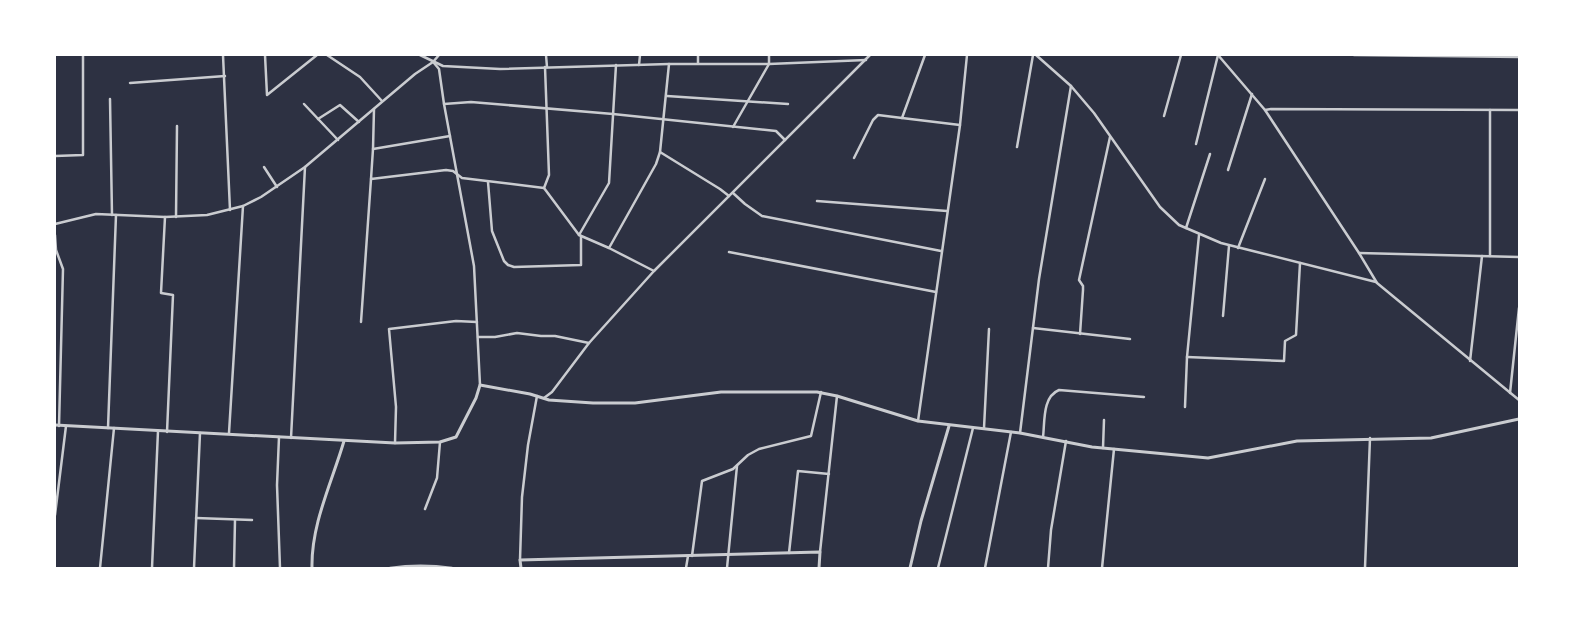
<svg xmlns="http://www.w3.org/2000/svg" width="1574" height="623" viewBox="0 0 1574 623" font-family="Signika,sans-serif">
	<style>
		.lines { fill: none; stroke-linecap: round; stroke-linejoin: round }
		.minor { stroke: #caccd0; stroke-width: 2.5 }
		.tertiary { stroke: #caccd0; stroke-width: 3 }
	</style>
	<rect width="100%" height="100%" fill="#2d3142"/>
	<g class="lines">
		<!-- minor -->
		<g class="minor">
			<path d="M223,55L230,210"/>
			<path d="M265,55L267,95L317,55"/>
			<path d="M327,55L360,77L382,101"/>
			<path d="M420,55L443,66L500,69L669,64H769L866,60"/>
			<path d="M546,55L547,67"/>
			<path d="M925,55L902,118L960,125"/>
			<path d="M1036,55L1071,86L1094,113L1160,207L1179,225L1221,243L1376,282"/>
			<path d="M1218,55L1265,110L1359,253L1377,283L1519,400"/>
			<path d="M1354,55L1519,57"/>
			<path d="M434,63L439,69L444,104L474,266L480,385"/>
			<path d="M698,63V55"/>
			<path d="M639,65L640,55"/>
			<path d="M130,83L225,76"/>
			<path d="M667,96L788,104"/>
			<path d="M110,99L112,215"/>
			<path d="M304,104L338,140"/>
			<path d="M444,104L471,102L613,114L776,131L785,140"/>
			<path d="M374,109L373,149L371,179L446,170L453,171L462,178L544,188L579,235L609,248"/>
			<path d="M1265,110L1271,109L1519,110"/>
			<path d="M1164,116L1181,55"/>
			<path d="M318,119L340,105L359,122"/>
			<path d="M733,127L769,64V55"/>
			<path d="M1196,144L1218,55"/>
			<path d="M1017,147L1033,55"/>
			<path d="M373,149L450,136"/>
			<path d="M660,152L720,189L729,196"/>
			<path d="M55,156L83,155V55"/>
			<path d="M854,158L873,120L878,115L902,118"/>
			<path d="M264,167L277,187"/>
			<path d="M1228,170L1252,94"/>
			<path d="M488,182L492,231L504,261L508,265L514,267L581,265V236"/>
			<path d="M544,188L549,175L545,67"/>
			<path d="M733,193L745,204L762,216L941,251"/>
			<path d="M817,201L947,211"/>
			<path d="M165,217L161,293L173,295L167,432"/>
			<path d="M176,217L177,126"/>
			<path d="M55,224L96,214L165,217L207,215L243,206L261,197L305,167L415,74L433,62L439,55"/>
			<path d="M1186,228L1210,154"/>
			<path d="M55,235L56,250L63,269L59,426"/>
			<path d="M579,235L609,183L616,65"/>
			<path d="M1238,248L1265,179"/>
			<path d="M729,252L936,292"/>
			<path d="M1359,253L1519,257"/>
			<path d="M1490,256V110"/>
			<path d="M654,271L609,248L656,164L660,152L669,64"/>
			<path d="M1223,316L1229,246"/>
			<path d="M361,322L371,179"/>
			<path d="M1033,328L1130,339"/>
			<path d="M1080,334L1083,290V286L1079,280L1110,137"/>
			<path d="M478,337H495L517,333L541,336H555L589,343"/>
			<path d="M1187,357L1284,361L1285,341L1296,335L1300,263"/>
			<path d="M1470,361L1482,256"/>
			<path d="M1510,393L1519,308"/>
			<path d="M544,398L552,392L589,343L654,271L870,55"/>
			<path d="M1185,407L1187,357L1199,235"/>
			<path d="M918,421L960,125L967,55"/>
			<path d="M108,428L116,215"/>
			<path d="M984,428L989,329"/>
			<path d="M229,433L243,206"/>
			<path d="M1020,433L1039,279L1071,86"/>
			<path d="M279,437L277,485L280,568"/>
			<path d="M1043,437C1045,422 1042,397 1059,390L1144,397"/>
			<path d="M291,438L305,167"/>
			<path d="M395,443L396,407L389,329L456,321L477,322"/>
			<path d="M1103,448L1104,420"/>
			<path d="M425,509L437,478L440,442"/>
			<path d="M55,515L66,426"/>
			<path d="M196,518L252,520"/>
			<path d="M820,552L837,396"/>
			<path d="M789,553L798,471L829,474"/>
			<path d="M692,556L702,481L733,469L748,455L759,449L811,436L821,392"/>
			<path d="M520,560L522,497L528,445L537,396"/>
			<path d="M100,568L114,428"/>
			<path d="M152,568L158,431"/>
			<path d="M194,568L200,433"/>
			<path d="M234,568L235,520"/>
			<path d="M390,568C410,565 431,565 452,568"/>
			<path d="M686,568L688,556"/>
			<path d="M727,568L737,466"/>
			<path d="M938,568L973,428"/>
			<path d="M985,568L1011,432"/>
			<path d="M1048,568L1051,530L1066,441"/>
			<path d="M1102,568L1114,449"/>
			<path d="M1365,568L1370,438"/>
		</g>
		<!-- tertiary -->
		<g class="tertiary">
			<path d="M55,425L395,443L440,442L456,437L476,398L480,385L530,394L549,400L593,403H635L721,392H817L837,396L918,421L1020,433L1092,447L1208,458L1297,441L1431,438L1519,419"/>
			<path d="M312,568C311,524 332,482 344,441"/>
			<path d="M521,568L520,560L820,552L819,568"/>
			<path d="M910,568L921,521L949,426"/>
		</g>
	</g>
	<!-- border -->
	<rect width="1574" height="623" fill="none" stroke="#ffffff" stroke-width="112"/>
</svg>
